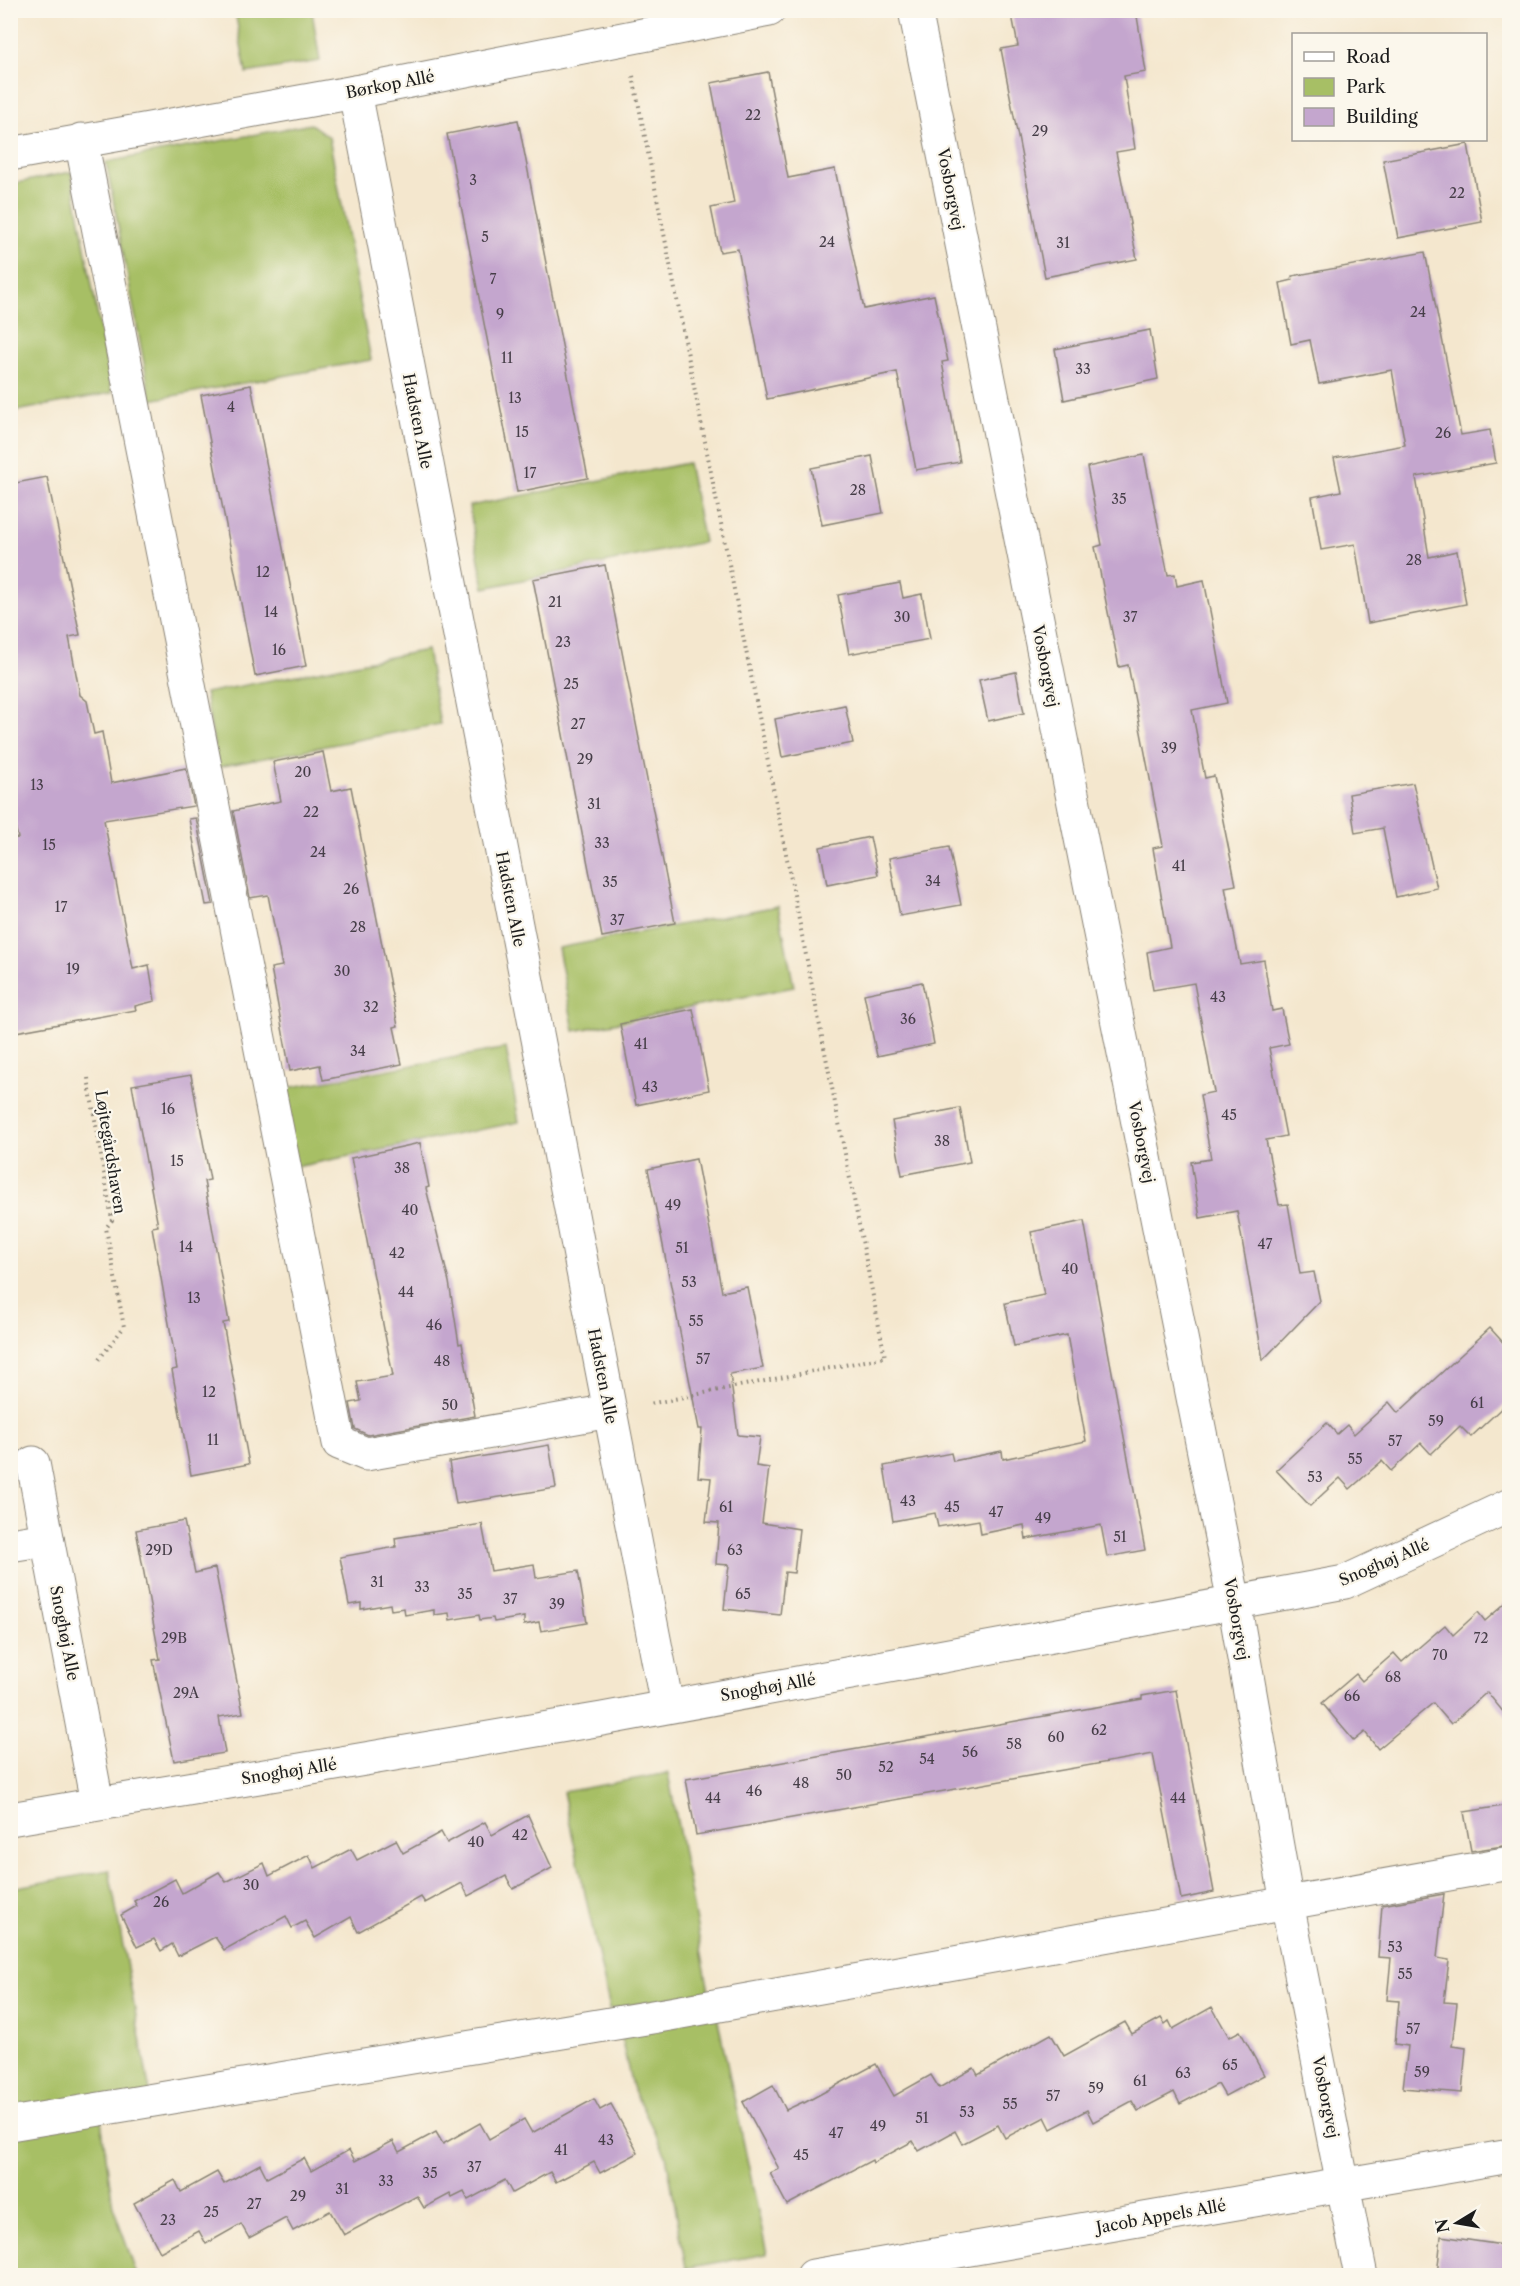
<svg xmlns="http://www.w3.org/2000/svg" width="1520" height="2286" viewBox="0 0 1520 2286" font-family="'Libre Caslon Text',serif">
	<style>
		.green { fill: #a7bf65; stroke: #626e40; stroke-width: 1.5 }
		.building { fill: #c4a6ce }
		.lines { fill: none; stroke-linecap: round; stroke-linejoin: round }
		.minor-casing { stroke: #888275; stroke-width: 35 }
		.path { stroke: #888275; stroke-width: 4; stroke-dasharray: 1.5 4.5; stroke-linecap: butt }
		.minor { stroke: #fff; stroke-width: 33 }
		.labels { text-anchor: middle; dominant-baseline: central; stroke-width: 4.5; stroke-linejoin: round; paint-order: stroke }
		.number-label { font-size: 14px; fill: #463e48 }
		.street-label { font-size: 16px; fill: #1c1c1c; stroke: #fbf7ec }
	</style>
	<rect width="100%" height="100%" fill="#fbf7ec"/>
	<filter id="ink" filterUnits="userSpaceOnUse"><feTurbulence type="fractalNoise" baseFrequency=".0167" numOctaves="2"/><feDisplacementMap in="SourceGraphic" scale="12" xChannelSelector="R" yChannelSelector="G"/><feConvolveMatrix kernelMatrix="1 2 1 2 8 2 1 2 1" color-interpolation-filters="sRGB"/></filter>
	<filter id="wash" filterUnits="userSpaceOnUse"><feTurbulence type="fractalNoise" baseFrequency=".008" numOctaves="4" result="noise"/><feDisplacementMap in="SourceGraphic" scale="24" xChannelSelector="R" yChannelSelector="G"/><feGaussianBlur stdDeviation="1.35" result="paint"/><feColorMatrix in="noise" values="0 0 0 0 0 0 0 0 0 0 0 0 0 0 0 0 0 1.4 0 .05"/><feComposite in="paint" operator="in"/></filter>
	<g filter="url(#wash)">
		<rect width="100%" height="100%" fill="#f4e7ce"/>
		<!-- green -->
		<g class="green">
			<path d="M235,11H312L320,61L246,73Z"/>
			<path d="M311,124L329,137L371,360L151,400L106,162Z"/>
			<path d="M71,172L112,393L11,412V184Z"/>
			<path d="M688,463L704,542L484,588L469,506Z"/>
			<path d="M427,650L440,724L218,767L205,693Z"/>
			<path d="M778,906L794,987L574,1031L558,948Z"/>
			<path d="M506,1048L519,1122L295,1167L281,1089Z"/>
			<path d="M668,1773L709,1991L610,2009L563,1792Z"/>
			<path d="M109,1870L153,2108L101,2120L113,2206L137,2275H15L11,2263V1888Z"/>
			<path d="M716,2011L767,2254L686,2268L666,2155L632,2087L619,2027Z"/>
		</g>
		<g id="blocks">
			<!-- building -->
			<g class="building">
				<path d="M1011,10H1136L1146,72L1124,76L1135,149L1116,152L1137,259L1045,277L1001,49L1018,46Z"/>
				<path d="M768,72L788,178L835,169L864,309L934,295L948,361L942,362L960,462L916,470L897,372L767,399L738,249L720,252L711,208L734,203L711,83Z"/>
				<path d="M518,120L588,478L517,492L447,134Z"/>
				<path d="M1468,144L1482,222L1398,238L1383,160Z"/>
				<path d="M1425,252L1461,435L1490,430L1496,463L1416,477L1429,557L1457,551L1466,604L1368,623L1355,544L1321,550L1312,497L1341,491L1334,458L1405,445L1392,370L1319,384L1310,340L1291,344L1280,283L1293,280L1292,276Z"/>
				<path d="M1150,330L1158,379L1064,400L1055,349Z"/>
				<path d="M251,385L306,666L255,676L201,395Z"/>
				<path d="M1144,455L1168,575L1175,574L1177,586L1204,580L1213,626L1227,703L1192,710L1205,778L1214,776L1236,885L1225,887L1240,964L1264,960L1272,1011L1282,1009L1289,1044L1269,1048L1286,1136L1266,1140L1279,1205L1288,1204L1300,1274L1314,1272L1320,1301L1263,1360L1237,1211L1200,1218L1191,1162L1211,1159L1200,1095L1214,1092L1194,983L1153,990L1147,952L1170,947L1153,848L1163,846L1128,665L1119,667L1095,547L1102,545L1087,467Z"/>
				<path d="M872,456L883,513L822,525L811,468Z"/>
				<path d="M47,477L80,635L69,637L80,695L87,701L94,734L102,732L111,783L186,768L194,806L104,820L133,969L149,965L155,1001L135,1006L136,1010L10,1033V839L18,838L10,804V484Z"/>
				<path d="M605,565L675,923L602,937L533,579Z"/>
				<path d="M900,583L903,598L922,594L930,639L849,654L838,595Z"/>
				<path d="M1016,672L1024,713L988,721L979,680Z"/>
				<path d="M845,705L853,743L782,757L775,719Z"/>
				<path d="M323,752L331,791L351,787L398,1026L394,1027L402,1064L323,1080L320,1065L290,1071L271,968L282,966L268,895L250,898L233,811L281,801L273,762Z"/>
				<path d="M1413,783L1437,888L1396,897L1383,828L1355,833L1349,794Z"/>
				<path d="M196,818L213,904L206,905L189,819Z"/>
				<path d="M870,837L878,875L827,885L820,847Z"/>
				<path d="M949,847L961,905L900,916L889,858Z"/>
				<path d="M922,982L934,1044L877,1056L864,994Z"/>
				<path d="M693,1009L709,1090L636,1105L620,1024Z"/>
				<path d="M191,1075L210,1180L204,1181L229,1322L223,1323L249,1464L191,1475L172,1370L177,1369L152,1227L158,1226L132,1085Z"/>
				<path d="M960,1108L970,1162L902,1175L892,1121Z"/>
				<path d="M420,1143L429,1187L426,1188L449,1282L459,1344L462,1343L475,1416L368,1435L355,1429L350,1403L361,1401L357,1382L393,1376L351,1158Z"/>
				<path d="M696,1159L722,1292L747,1287L763,1368L730,1374L738,1435L760,1437L756,1466L769,1468L762,1523L799,1529L794,1573L785,1572L780,1615L724,1609L729,1565L716,1564L719,1523L706,1522L711,1478L698,1477L702,1429H699L648,1169Z"/>
				<path d="M1084,1221L1145,1550L1107,1557L1101,1525L1026,1539L1024,1525L981,1534L979,1520L938,1527L935,1513L893,1521L884,1466L951,1453L953,1461L1002,1451L1003,1459L1086,1441L1067,1335L1014,1346L1005,1303L1044,1295L1031,1232Z"/>
				<path d="M1490,1328L1509,1349V1401L1471,1437L1460,1426L1431,1454L1421,1443L1391,1471L1382,1461L1350,1489L1340,1478L1310,1506L1276,1470L1327,1423L1337,1434L1347,1425L1354,1434L1389,1402L1398,1413Z"/>
				<path d="M549,1445L556,1488L456,1504L449,1462Z"/>
				<path d="M184,1521L195,1573L215,1568L243,1713L219,1717L225,1753L174,1761L153,1660L160,1659L136,1530Z"/>
				<path d="M482,1524L491,1571L534,1564L536,1578L578,1571L587,1623L541,1631L539,1622L524,1625V1617L494,1622L493,1618L480,1620L479,1615L450,1620L449,1613L434,1615V1610L405,1615L404,1608L391,1610L390,1604L361,1609V1603L349,1605L340,1557L396,1547L395,1538Z"/>
				<path d="M1509,1600V1719L1487,1692L1451,1724L1433,1703L1378,1749L1365,1732L1354,1741L1322,1703L1356,1674L1362,1681L1394,1653L1402,1662L1445,1625L1453,1635L1478,1612L1485,1621Z"/>
				<path d="M1176,1690L1214,1892L1181,1899L1153,1754L696,1835L686,1779L1142,1699V1696Z"/>
				<path d="M1509,1805V1845L1471,1851L1464,1812Z"/>
				<path d="M528,1815L552,1868L513,1889L506,1876L468,1896L462,1883L425,1903L421,1897L358,1932L351,1917L315,1938L305,1921L292,1928L286,1916L224,1950L215,1937L178,1956L172,1944L161,1951L154,1939L137,1947L121,1915L137,1906L134,1901L175,1879L182,1893L219,1872L226,1882L264,1863L269,1876L309,1855L315,1868L351,1849L357,1860L396,1840L403,1853L441,1832L447,1843L485,1822L492,1835Z"/>
				<path d="M1444,1894L1437,1958L1449,1960L1444,2002L1457,2003L1452,2046L1466,2048L1462,2093L1403,2088L1408,2046L1395,2044L1399,2001L1387,2000L1391,1958L1378,1957L1382,1905Z"/>
				<path d="M1212,2007L1229,2037L1240,2031L1264,2075L1225,2096L1218,2084L1180,2104L1174,2092L1138,2111L1132,2101L1093,2122L1087,2110L1051,2129L1045,2117L1005,2138L998,2125L962,2144L955,2131L919,2151L913,2141L873,2163L872,2160L787,2205L770,2173L779,2169L743,2102L773,2085L786,2110L803,2102L804,2103L876,2064L894,2096L931,2075L939,2088L974,2068L978,2075L1051,2034L1064,2056L1125,2022L1132,2034L1161,2018L1165,2024L1169,2021L1173,2029Z"/>
				<path d="M594,2099L600,2110L611,2104L638,2153L600,2173L594,2162L556,2182L550,2172L512,2193L505,2180L468,2200L464,2192L452,2198L450,2194L424,2208L417,2196L344,2235L330,2211L293,2231L286,2218L249,2238L241,2224L206,2244L199,2231L160,2252L134,2203L175,2180L181,2192L217,2172L224,2184L260,2164L267,2178L304,2158L311,2171L349,2150L355,2161L393,2141L399,2152L436,2132L443,2144L480,2123L489,2139L524,2119L532,2133Z"/>
				<path d="M1441,2236L1509,2246V2276H1437Z"/>
			</g>
		</g>
	</g>
	<g filter="url(#ink)">
		<use href="#blocks" fill-opacity="0" stroke="#888275" stroke-width="1.5"/>
		<g class="lines">
			<!-- minor casing -->
			<g class="minor-casing">
				<g id="minor">
					<path d="M915,10L1234,1602L1287,1903L1361,2276"/>
					<path d="M355,92L667,1706"/>
					<path d="M81,140L339,1443L366,1454L610,1411"/>
					<path d="M10,154L355,92L769,10"/>
					<path d="M33,1463L97,1803"/>
					<path d="M10,1545L47,1539"/>
					<path d="M10,1819L602,1719L1345,1582L1510,1505"/>
					<path d="M10,2124L670,2014L1510,1863"/>
					<path d="M813,2276L1510,2156"/>
				</g>
			</g>
			<!-- path -->
			<g class="path">
				<path d="M633,76L885,1357L649,1404"/>
				<path d="M88,1078L112,1220L106,1228L124,1327L97,1362"/>
			</g>
			<!-- minor -->
			<use href="#minor" class="minor"/>
		</g>
	</g>
	<g class="labels">
		<!-- number labels -->
		<g class="number-label">
			<text x="753" y="115">22</text>
			<text x="1040" y="131">29</text>
			<text x="473" y="180">3</text>
			<text x="1457" y="193">22</text>
			<text x="485" y="237">5</text>
			<text x="827" y="242">24</text>
			<text x="1063" y="243">31</text>
			<text x="493" y="279">7</text>
			<text x="1418" y="312">24</text>
			<text x="500" y="314">9</text>
			<text x="507" y="358">11</text>
			<text x="1083" y="369">33</text>
			<text x="515" y="398">13</text>
			<text x="231" y="407">4</text>
			<text x="522" y="432">15</text>
			<text x="1443" y="433">26</text>
			<text x="530" y="473">17</text>
			<text x="858" y="490">28</text>
			<text x="1119" y="499">35</text>
			<text x="1414" y="560">28</text>
			<text x="263" y="572">12</text>
			<text x="555" y="602">21</text>
			<text x="271" y="612">14</text>
			<text x="902" y="617">30</text>
			<text x="1130" y="617">37</text>
			<text x="563" y="642">23</text>
			<text x="279" y="650">16</text>
			<text x="571" y="684">25</text>
			<text x="578" y="724">27</text>
			<text x="1169" y="748">39</text>
			<text x="585" y="759">29</text>
			<text x="303" y="772">20</text>
			<text x="37" y="785">13</text>
			<text x="594" y="804">31</text>
			<text x="311" y="812">22</text>
			<text x="602" y="843">33</text>
			<text x="49" y="845">15</text>
			<text x="318" y="852">24</text>
			<text x="1179" y="866">41</text>
			<text x="933" y="881">34</text>
			<text x="610" y="882">35</text>
			<text x="351" y="889">26</text>
			<text x="61" y="907">17</text>
			<text x="617" y="920">37</text>
			<text x="358" y="927">28</text>
			<text x="73" y="969">19</text>
			<text x="342" y="971">30</text>
			<text x="1218" y="997">43</text>
			<text x="371" y="1007">32</text>
			<text x="908" y="1019">36</text>
			<text x="641" y="1044">41</text>
			<text x="358" y="1051">34</text>
			<text x="650" y="1087">43</text>
			<text x="168" y="1109">16</text>
			<text x="1229" y="1115">45</text>
			<text x="942" y="1141">38</text>
			<text x="177" y="1161">15</text>
			<text x="402" y="1168">38</text>
			<text x="673" y="1205">49</text>
			<text x="410" y="1210">40</text>
			<text x="1265" y="1244">47</text>
			<text x="186" y="1247">14</text>
			<text x="682" y="1248">51</text>
			<text x="397" y="1253">42</text>
			<text x="1070" y="1269">40</text>
			<text x="689" y="1282">53</text>
			<text x="406" y="1292">44</text>
			<text x="194" y="1298">13</text>
			<text x="696" y="1321">55</text>
			<text x="434" y="1325">46</text>
			<text x="703" y="1359">57</text>
			<text x="442" y="1361">48</text>
			<text x="209" y="1392">12</text>
			<text x="1477" y="1403">61</text>
			<text x="450" y="1405">50</text>
			<text x="1436" y="1421">59</text>
			<text x="213" y="1440">11</text>
			<text x="1395" y="1441">57</text>
			<text x="1355" y="1459">55</text>
			<text x="1315" y="1477">53</text>
			<text x="908" y="1501">43</text>
			<text x="726" y="1507">61</text>
			<text x="952" y="1507">45</text>
			<text x="996" y="1512">47</text>
			<text x="1043" y="1518">49</text>
			<text x="1120" y="1537">51</text>
			<text x="159" y="1550">29D</text>
			<text x="735" y="1550">63</text>
			<text x="377" y="1582">31</text>
			<text x="422" y="1587">33</text>
			<text x="465" y="1594">35</text>
			<text x="743" y="1594">65</text>
			<text x="510" y="1599">37</text>
			<text x="557" y="1604">39</text>
			<text x="174" y="1638">29B</text>
			<text x="1481" y="1638">72</text>
			<text x="1440" y="1655">70</text>
			<text x="1393" y="1677">68</text>
			<text x="186" y="1693">29A</text>
			<text x="1352" y="1696">66</text>
			<text x="1099" y="1730">62</text>
			<text x="1056" y="1737">60</text>
			<text x="1014" y="1744">58</text>
			<text x="970" y="1752">56</text>
			<text x="927" y="1759">54</text>
			<text x="886" y="1767">52</text>
			<text x="844" y="1775">50</text>
			<text x="801" y="1783">48</text>
			<text x="754" y="1791">46</text>
			<text x="713" y="1798">44</text>
			<text x="1178" y="1798">44</text>
			<text x="520" y="1835">42</text>
			<text x="476" y="1842">40</text>
			<text x="251" y="1885">30</text>
			<text x="161" y="1902">26</text>
			<text x="1395" y="1947">53</text>
			<text x="1405" y="1974">55</text>
			<text x="1413" y="2029">57</text>
			<text x="1230" y="2065">65</text>
			<text x="1422" y="2072">59</text>
			<text x="1183" y="2073">63</text>
			<text x="1140" y="2081">61</text>
			<text x="1096" y="2088">59</text>
			<text x="1053" y="2096">57</text>
			<text x="1010" y="2104">55</text>
			<text x="967" y="2112">53</text>
			<text x="922" y="2118">51</text>
			<text x="878" y="2126">49</text>
			<text x="836" y="2133">47</text>
			<text x="606" y="2140">43</text>
			<text x="561" y="2150">41</text>
			<text x="801" y="2155">45</text>
			<text x="474" y="2167">37</text>
			<text x="430" y="2173">35</text>
			<text x="386" y="2181">33</text>
			<text x="342" y="2189">31</text>
			<text x="298" y="2196">29</text>
			<text x="254" y="2204">27</text>
			<text x="211" y="2212">25</text>
			<text x="168" y="2220">23</text>
		</g>
		<!-- street labels -->
		<g class="street-label">
			<text transform="translate(390 84) rotate(-11)">Børkop Allé</text>
			<text transform="translate(951 189) rotate(79)">Vosborgvej</text>
			<text transform="translate(418 421) rotate(79)">Hadsten Alle</text>
			<text transform="translate(1046 666) rotate(79)">Vosborgvej</text>
			<text transform="translate(511 899) rotate(79)">Hadsten Alle</text>
			<text transform="translate(1142 1142) rotate(79)">Vosborgvej</text>
			<text transform="translate(111 1152) rotate(81)">Løjtegårdshaven</text>
			<text transform="translate(603 1376) rotate(79)">Hadsten Alle</text>
			<text transform="translate(1384 1562) rotate(-23)">Snoghøj Allé</text>
			<text transform="translate(1237 1619) rotate(80)">Vosborgvej</text>
			<text transform="translate(65 1633) rotate(79)">Snoghøj Alle</text>
			<text transform="translate(768 1687) rotate(-10)">Snoghøj Allé</text>
			<text transform="translate(289 1771) rotate(-9)">Snoghøj Allé</text>
			<text transform="translate(1326 2097) rotate(79)">Vosborgvej</text>
			<text transform="translate(1161 2216) rotate(-10)">Jacob Appels Allé</text>
		</g>
	</g>
	<!-- margin -->
	<rect width="1520" height="2286" fill="none" stroke="#fbf7ec" stroke-width="36"/>
	<!-- legend -->
	<rect x="1292" y="33" width="195" height="108" fill="#fbf7ec" stroke="#a29f99" stroke-width="1.5"/>
	<rect x="1304" y="52" width="30" height="9" fill="#ffffff" stroke="#a29f99" stroke-width="1.5"/>
	<text x="1346" y="63" font-size="18" fill="#1c1c1c">Road</text>
	<rect x="1304" y="78" width="30" height="18" fill="#a7bf65" stroke="#a29f99" stroke-width="1.5"/>
	<text x="1346" y="93" font-size="18" fill="#1c1c1c">Park</text>
	<rect x="1304" y="108" width="30" height="18" fill="#c4a6ce" stroke="#a29f99" stroke-width="1.5"/>
	<text x="1346" y="123" font-size="18" fill="#1c1c1c">Building</text>
	<!-- north arrow -->
	<g transform="translate(1457 2223) rotate(259)" stroke="#fbf7ec" stroke-width="4.5" paint-order="stroke">
	<path d="M0-4.5L10 22L0 15L-10 22Z" fill="#1c1c1c"/>
	<text y="-9" font-size="16" font-weight="bold" text-anchor="middle" fill="#1c1c1c">N</text>
	</g>
</svg>
